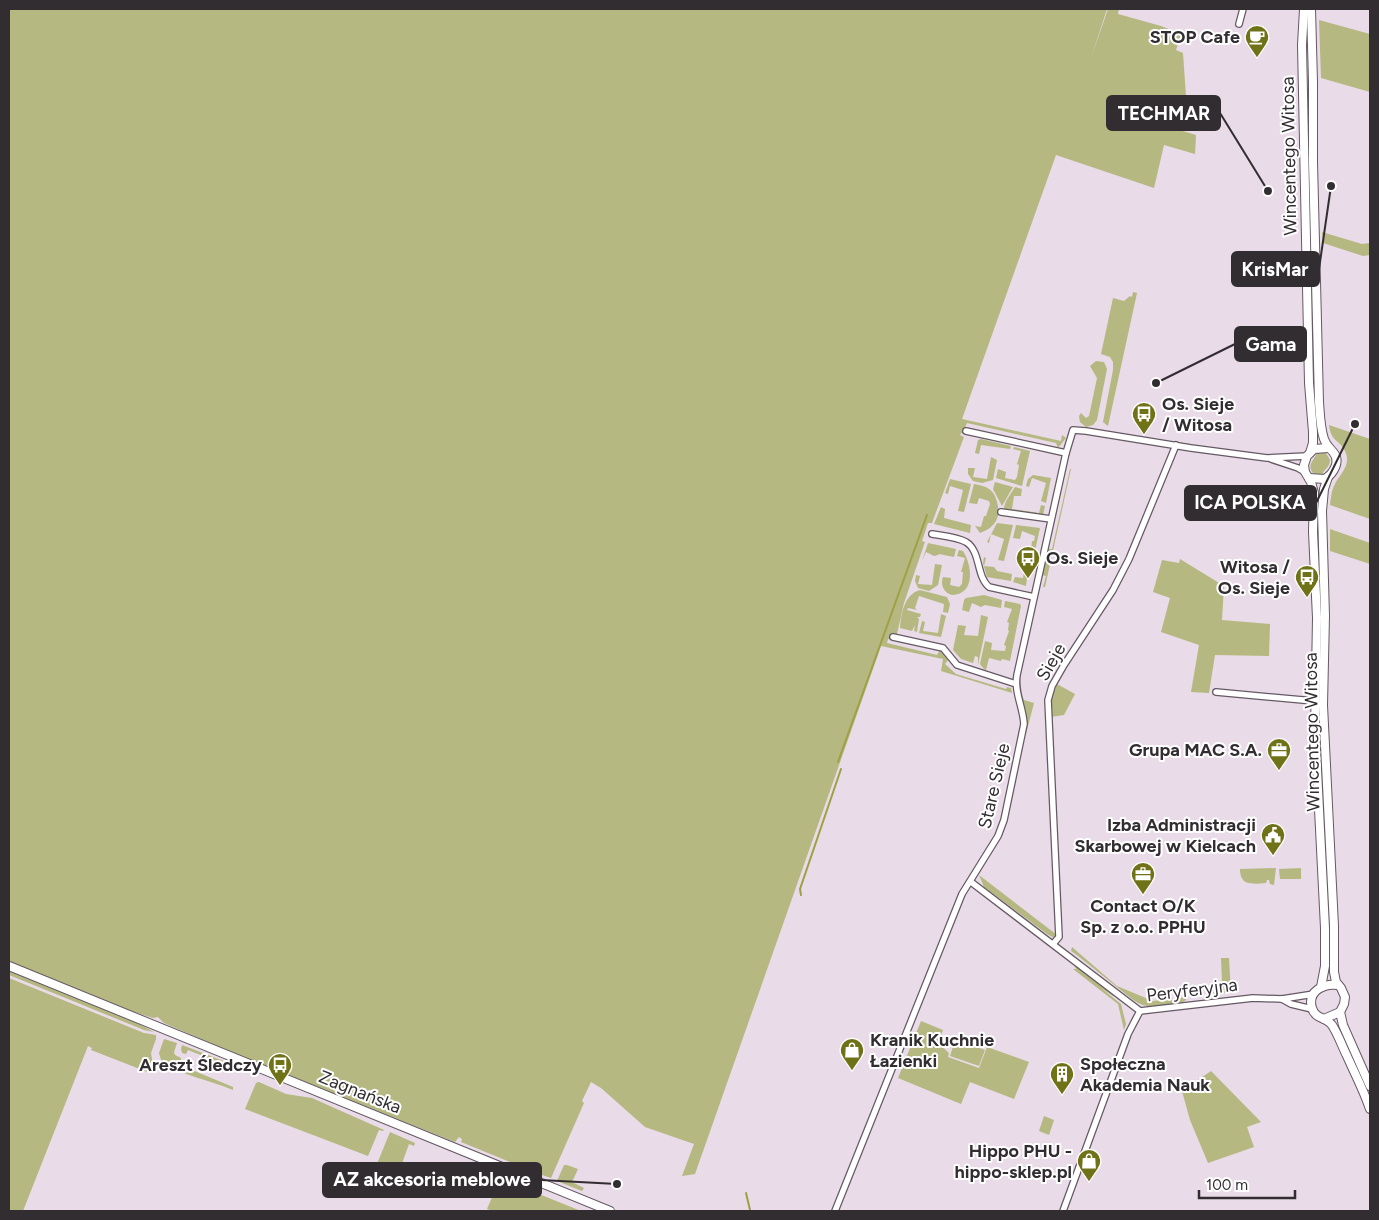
<svg xmlns="http://www.w3.org/2000/svg" width="1379" height="1220" viewBox="0 0 1379 1220" font-family="Figtree,sans-serif">
	<style>
		.green { fill: #b5b880 }
		.lines { fill: none; stroke-linecap: round; stroke-linejoin: round }
		.stream { stroke: #9ea044; stroke-width: 2 }
		.street-casing { stroke: #655964; stroke-width: 8 }
		.secondary-casing { stroke: #655964; stroke-width: 10 }
		.street { stroke: #fff; stroke-width: 5.5 }
		.secondary { stroke: #fff; stroke-width: 8 }
		.labels { text-anchor: middle; dominant-baseline: central; stroke-width: 4; stroke-linejoin: round; paint-order: stroke }
		.poi-label { font-size: 18px; font-weight: bold; fill: #322d31; stroke: #fff; text-anchor: end }
		.street-label { font-size: 18px; fill: #322d31; stroke: #fff }
		.leader { fill: none; stroke: #322d31; stroke-width: 2 }
		.callout-dot { fill: #322d31; stroke: #fff; stroke-width: 2 }
		.callout { fill: #322d31; stroke: #322d31; stroke-width: 2 }
		.callout-label { font-size: 19px; text-anchor: middle; font-weight: bold; fill: #fff }
	</style>
	<rect width="100%" height="100%" fill="#e9dbe7"/>
	<!-- green -->
	<g class="green">
		<path d="M9,9H1107L1091,58L1108,9H1119L1118,14L1161,26L1181,34L1176,50L1183,53L1187,111L1166,113L1163,125L1196,135L1195,154L1164,145L1154,188L1056,155L962,419L1061,441L1062,435L1066,438L1058,448L1056,443L967,423L963,433H961L960,435L964,437L932,523H928L922,541L925,542L904,603L897,634H892L891,639H888L887,643L937,655L940,650L948,660L945,664L956,674L1006,689L1007,687L1011,688L1012,693L941,671L943,659L881,646L695,1174L682,1176L694,1144L645,1127L601,1088L591,1082L582,1101L584,1103L551,1178L533,1172L534,1168L530,1167L529,1170L525,1168L527,1165L524,1163L522,1167L461,1142L462,1139L459,1137L455,1142L247,1059L164,1023L158,1017L153,1018L121,1008L9,963Z"/>
		<path d="M1319,20L1370,34V92L1321,78Z"/>
		<path d="M1322,232L1362,244L1370,243V255L1363,256L1323,243Z"/>
		<path d="M1133,292L1137,293L1108,426L1103,422L1113,370V362L1110,357L1101,354L1113,298L1124,301L1130,296L1132,297Z"/>
		<path d="M1096,361L1104,362L1107,369L1097,420L1093,425L1086,427L1080,422L1079,416L1081,413L1086,418L1089,416L1097,378L1090,366Z"/>
		<path d="M1329,425L1370,439V519L1330,505C1331,499 1331,492 1334,486C1339,474 1352,466 1345,451C1339,439 1331,442 1329,425Z"/>
		<path d="M978,440L981,439L1011,446L1010,449L981,445L979,454L975,453Z"/>
		<path d="M1014,447L1030,451L1022,486L996,478L998,469L1006,472L1005,478L1015,480L1017,477L1019,465L1017,464L1021,451L1013,449Z"/>
		<path d="M1317,451L1326,453L1330,460C1330,468 1323,469 1322,476L1313,473C1306,463 1316,460 1317,451Z"/>
		<path d="M991,457L997,460L993,480L982,483L973,481L968,474V468H975L973,477L987,479Z"/>
		<path d="M1070,469H1071L1045,587H1043L1046,576L1042,575L1047,549H1052Z"/>
		<path d="M1033,475L1051,478L1046,503L1041,501L1046,483L1032,478L1029,487L1026,486L1028,479Z"/>
		<path d="M950,479L971,484L964,512L958,511L963,490L950,486L948,494L945,493Z"/>
		<path d="M995,482L1013,487L1002,506L993,489Z"/>
		<path d="M974,484C979,485 985,486 989,489C994,492 996,498 997,502C1002,518 994,528 980,533L975,526L981,527L984,516H986L990,504L989,501L979,498L977,504L969,503Z"/>
		<path d="M1015,487L1022,489L1021,496H1014L1012,509L1039,513L1041,505L1045,506L1043,515L1003,511L1006,501Z"/>
		<path d="M941,507L945,509L944,518L971,525L970,533L934,524Z"/>
		<path d="M997,523L1013,525L1004,561L998,560L1004,539L991,534L989,543L987,542Z"/>
		<path d="M1016,525L1040,528L1029,578H1027L1026,586L1013,582L1015,577L1023,578L1025,565H1027L1029,558H1030L1032,541H1034L1035,536L1022,531L1020,539L1013,538Z"/>
		<path d="M1330,529L1370,543V564L1330,551Z"/>
		<path d="M928,543L956,549L954,557L939,554L938,555L934,556L926,552L922,561Z"/>
		<path d="M959,550L963,551C972,565 976,594 952,595C944,593 940,585 943,577L951,578L950,585L959,587L962,584L963,572H961L965,558L957,556Z"/>
		<path d="M984,557L986,558L984,566L994,567L997,571L1012,574L1011,581L987,577L983,563Z"/>
		<path d="M1180,559L1224,586L1222,620L1270,624L1269,656L1215,655L1209,693L1191,692L1199,645L1161,632L1170,598L1153,592L1162,560L1179,563Z"/>
		<path d="M935,564L942,565L938,585L929,591L918,588L915,581L916,575L920,576L918,584L932,585Z"/>
		<path d="M920,590L947,597L950,604L948,613L943,612L944,604L919,596L915,608L917,610L908,608L907,610L921,614L920,617H917L919,619L917,632L914,631L915,625L912,631L900,628C901,615 904,594 920,590Z"/>
		<path d="M984,595L1002,600L1001,608L985,605L981,607L972,603L969,612L962,610L964,600L966,598Z"/>
		<path d="M1005,601L1020,604L1021,606L1010,661L1002,659L1001,661L989,658L986,670L984,669L980,664L985,641L992,643L991,650L1005,651L1006,646L1004,645L1009,631L1008,630L1009,623L1007,622L1012,609L1004,607Z"/>
		<path d="M941,614L946,616L941,637L919,633L922,621L925,622L923,631L938,633Z"/>
		<path d="M981,615L988,617L978,665V657L975,656L973,663L961,659L953,650L958,625L966,626L964,635L978,636Z"/>
		<path d="M1057,684L1075,694L1064,715L1051,717L1050,701Z"/>
		<path d="M1020,690L1024,700L1034,703L1026,734L1025,733L1026,712Z"/>
		<path d="M1276,868L1274,885L1270,884L1269,880H1267L1266,883C1252,884 1240,886 1240,869Z"/>
		<path d="M1301,868V879H1280L1279,869Z"/>
		<path d="M979,875L1057,935L1054,938L1047,934L984,887Z"/>
		<path d="M1072,947L1117,986L1153,1001L1186,997V1000C1180,1005 1155,1008 1147,1006C1141,1005 1136,1002 1132,999L1078,956L1071,951Z"/>
		<path d="M1221,958H1229L1231,992L1212,994L1222,982Z"/>
		<path d="M1077,966L1114,994L1113,996L1101,988L1121,1004L1126,1024L1124,1030L1118,1004L1073,969H1076L1075,967Z"/>
		<path d="M9,969L126,1017L154,1032L144,1030L9,975Z"/>
		<path d="M9,978L144,1033L156,1035V1039L151,1053L153,1065L150,1073L91,1050L92,1048L88,1046L23,1211H9Z"/>
		<path d="M921,1021L943,1030L938,1043L949,1053L948,1057L979,1068L987,1047L1029,1062L1014,1099L970,1082L961,1104L898,1078Z"/>
		<path d="M164,1039L177,1043L174,1052L175,1055L181,1058L180,1065L233,1087V1090C210,1080 184,1076 162,1063L159,1053Z"/>
		<path d="M955,1040L985,1050L979,1066L950,1056Z"/>
		<path d="M182,1045L239,1067L238,1070L188,1050L186,1054L182,1053L181,1049Z"/>
		<path d="M1211,1071L1261,1122L1247,1127L1254,1147L1208,1163L1190,1120L1182,1091Z"/>
		<path d="M259,1082L286,1094L312,1098L384,1130L383,1131L379,1130L368,1156L245,1109L256,1083Z"/>
		<path d="M1044,1116L1054,1120L1049,1135L1039,1131Z"/>
		<path d="M390,1132L415,1143L414,1146L409,1144L400,1169L450,1188L448,1191L377,1164Z"/>
		<path d="M564,1165H567L578,1169L572,1182L584,1188L582,1191L557,1181Z"/>
		<path d="M500,1179H502L581,1211H493L487,1209Z"/>
	</g>
	<g class="lines">
		<!-- stream -->
		<g class="stream">
			<path d="M838,762L927,515"/>
			<path d="M801,895L800,889L841,769"/>
			<path d="M746,1193L750,1210"/>
		</g>
		<!-- street casing -->
		<g class="street-casing">
			<g id="street">
				<path d="M1239,24L1243,9"/>
				<path d="M966,431L1066,453"/>
				<path d="M1271,459L1298,468L1305,472"/>
				<path d="M1001,512L1051,519"/>
				<path d="M932,534C943,536 957,537 966,542C981,551 976,576 989,587L1034,597"/>
				<path d="M893,637L943,648L957,665L1016,684"/>
				<path d="M1216,692L1314,701"/>
				<path d="M971,882L1140,1011"/>
				<path d="M1053,944L1059,937L1048,700L1052,686L1064,665L1113,590L1129,559L1176,445"/>
				<path d="M1282,999L1291,1004L1312,1009"/>
				<path d="M1140,1011L1253,998L1282,999L1314,994"/>
				<path d="M835,1211L962,894L998,836L1004,820L1024,724C1023,707 1014,692 1017,675L1066,453L1073,430L1086,431L1191,448L1267,458L1307,456"/>
				<path d="M1063,1211L1128,1034L1140,1011"/>
			</g>
		</g>
		<!-- secondary casing -->
		<g class="secondary-casing">
			<g id="secondary">
				<path d="M1304,9L1302,45L1309,383L1313,432V443L1310,453"/>
				<path d="M1309,478L1325,479C1334,473 1341,461 1333,452C1329,447 1326,445 1324,439C1320,427 1320,414 1319,402L1313,162V82L1311,9"/>
				<path d="M9,966L610,1211"/>
				<path d="M1338,985C1324,983 1307,991 1312,1008C1315,1019 1326,1017 1332,1025C1338,1034 1342,1046 1347,1056C1355,1074 1364,1091 1370,1109"/>
				<path d="M1321,987L1325,966V928L1315,730L1317,618L1313,532L1314,493L1311,482L1305,472L1304,465L1307,456L1314,449L1328,448"/>
				<path d="M1340,1012L1343,1025L1370,1086"/>
				<path d="M1324,1019L1340,1012L1344,1004L1345,997L1341,988L1336,982L1334,972V926L1323,705L1325,616L1322,511L1324,489L1328,477"/>
			</g>
		</g>
		<!-- street -->
		<use href="#street" class="street"/>
		<!-- secondary -->
		<use href="#secondary" class="secondary"/>
	</g>
	<!-- icons -->
	<defs>
		<g id="cafe-pin" transform="scale(1.25)"><path d="M0 17L-7.5 6A9.5 9.5 0 1 1 7.5 6Z" fill="#707217" stroke="#fff"/><path d="M-5.5-4.5H6V0H3Q3 3.5 0 3.5H-2.5Q-5.5 3.5-5.5 0ZM3-3.2v2h1.7v-2ZM-6 4.5H4V6H-6Z" fill="#fff"/></g>
		<g id="bus-pin" transform="scale(1.25)"><path d="M0 17L-7.5 6A9.5 9.5 0 1 1 7.5 6Z" fill="#707217" stroke="#fff"/><path d="M-5-6H5V4H4V6H2V4H-2V6H-4V4H-5ZM-3.5-4V0h7V-4ZM-3.5 1.2v1.5H-2V1.2ZM2 1.2v1.5H3.5V1.2Z" fill="#fff"/></g>
		<g id="office-pin" transform="scale(1.25)"><path d="M0 17L-7.5 6A9.5 9.5 0 1 1 7.5 6Z" fill="#707217" stroke="#fff"/><path d="M-6-3h4V-5.5h4V-3h4V5H-6ZM-1-4.5V-3h2v-1.5ZM-6 0V1H6V0Z" fill="#fff"/></g>
		<g id="civic-pin" transform="scale(1.25)"><path d="M0 17L-7.5 6A9.5 9.5 0 1 1 7.5 6Z" fill="#707217" stroke="#fff"/><path d="M-.6-6.5H3V-4.5H.6V-3L4-1V1h2V6H-6V1h2V-1L-.6-3ZM-1.2 2.5V6h2.4V2.5Z" fill="#fff"/></g>
		<g id="shop-pin" transform="scale(1.25)"><path d="M0 17L-7.5 6A9.5 9.5 0 1 1 7.5 6Z" fill="#707217" stroke="#fff"/><path d="M-5-2.5h2.3a2.7 3.5 0 0 1 5.4 0H5L5.5 6h-11ZM-1.5-2.5h3a1.5 2.3 0 0 0-3 0Z" fill="#fff"/></g>
		<g id="building-pin" transform="scale(1.25)"><path d="M0 17L-7.5 6A9.5 9.5 0 1 1 7.5 6Z" fill="#707217" stroke="#fff"/><path d="M-4-6H4V6H1V3H-1V6H-4ZM-2.5-4.3h1.7v1.8h-1.7ZM.8-4.3h1.7v1.8H.8ZM-2.5-1h1.7V.8h-1.7ZM.8-1h1.7V.8H.8Z" fill="#fff"/></g>
	</defs>
	<g fill-rule="evenodd">
		<use href="#cafe-pin" x="1257" y="37"/>
		<use href="#bus-pin" x="1144" y="414"/>
		<use href="#bus-pin" x="1028" y="558"/>
		<use href="#bus-pin" x="1307" y="577"/>
		<use href="#office-pin" x="1279" y="750"/>
		<use href="#civic-pin" x="1273" y="835"/>
		<use href="#office-pin" x="1143" y="874"/>
		<use href="#shop-pin" x="852" y="1050"/>
		<use href="#bus-pin" x="280" y="1065"/>
		<use href="#building-pin" x="1062" y="1074"/>
		<use href="#shop-pin" x="1089" y="1161"/>
	</g>
	<g class="labels">
		<!-- poi labels -->
		<g class="poi-label">
			<text x="1240" y="37">STOP Cafe</text>
			<text x="1162" y="404" text-anchor="start">Os. Sieje<tspan x="1162" dy="21">/ Witosa</tspan></text>
			<text x="1046" y="558" text-anchor="start">Os. Sieje</text>
			<text x="1290" y="567">Witosa /<tspan x="1290" dy="21">Os. Sieje</tspan></text>
			<text x="1262" y="750">Grupa MAC S.A.</text>
			<text x="1256" y="825">Izba Administracji<tspan x="1256" dy="21">Skarbowej w Kielcach</tspan></text>
			<text x="1143" y="906" text-anchor="middle">Contact O/K<tspan x="1143" dy="21">Sp. z o.o. PPHU</tspan></text>
			<text x="870" y="1040" text-anchor="start">Kranik Kuchnie<tspan x="870" dy="21">Łazienki</tspan></text>
			<text x="1080" y="1064" text-anchor="start">Społeczna<tspan x="1080" dy="21">Akademia Nauk</tspan></text>
			<text x="262" y="1065">Areszt Śledczy</text>
			<text x="1072" y="1151">Hippo PHU -<tspan x="1072" dy="21">hippo-sklep.pl</tspan></text>
		</g>
		<!-- street labels -->
		<g class="street-label">
			<text transform="translate(1289 156) rotate(-91)">Wincentego Witosa</text>
			<text transform="translate(1051 662) rotate(-60)">Sieje</text>
			<text transform="translate(1312 732) rotate(-91)">Wincentego Witosa</text>
			<text transform="translate(994 786) rotate(-77)">Stare Sieje</text>
			<text transform="translate(1192 990) rotate(-7)">Peryferyjna</text>
			<text transform="translate(360 1092) rotate(22)">Zagnańska</text>
		</g>
	</g>
	<!-- callouts -->
	<path class="leader" d="M1268 191L1220 113M1331 186L1319 269M1156 383L1235 344M1355 424L1316 503M617 1184L541 1180"/>
	<g class="callout-dot">
		<circle cx="1268" cy="191" r="5"/>
		<circle cx="1331" cy="186" r="5"/>
		<circle cx="1156" cy="383" r="5"/>
		<circle cx="1355" cy="424" r="5"/>
		<circle cx="617" cy="1184" r="5"/>
	</g>
	<g class="callout">
		<rect x="1107" y="96" width="113" height="34" rx="5"/>
		<rect x="1232" y="252" width="87" height="34" rx="5"/>
		<rect x="1235" y="327" width="71" height="34" rx="5"/>
		<rect x="1185" y="486" width="131" height="34" rx="5"/>
		<rect x="323" y="1163" width="218" height="34" rx="5"/>
	</g>
	<g class="callout-label">
		<text x="1164" y="120">TECHMAR</text>
		<text x="1275" y="276">KrisMar</text>
		<text x="1271" y="351">Gama</text>
		<text x="1250" y="509">ICA POLSKA</text>
		<text x="432" y="1186">AZ akcesoria meblowe</text>
	</g>
	<!-- border -->
	<rect width="1379" height="1220" fill="none" stroke="#322d31" stroke-width="20"/>
	<!-- scale -->
	<path d="M1199 1190v8h96v-8" fill="none" stroke="#322d31" stroke-width="2.5"/>
	<text x="1206" y="1190" font-size="15" fill="#322d31" stroke="#ffffff" stroke-width="4" paint-order="stroke">100 m</text>
</svg>
